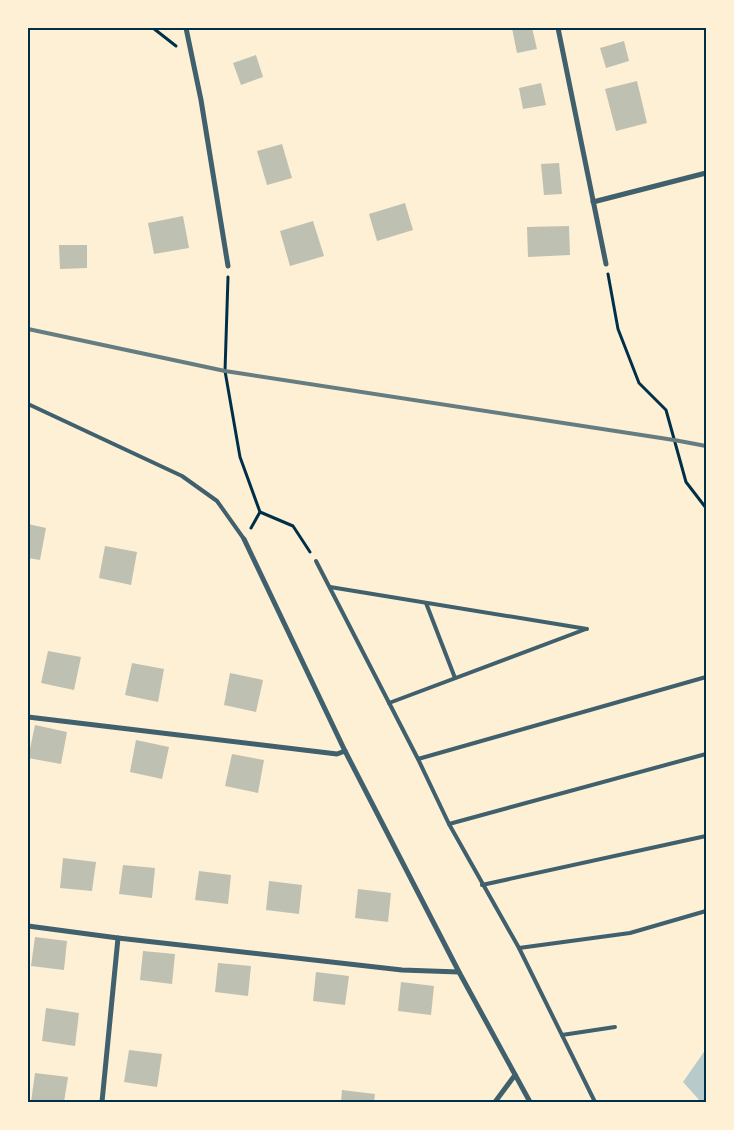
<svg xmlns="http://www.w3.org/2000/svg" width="734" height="1130" viewBox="0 0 734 1130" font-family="'Exo 2',sans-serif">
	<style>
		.green { fill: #b9caca }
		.building { fill: #bec0b2 }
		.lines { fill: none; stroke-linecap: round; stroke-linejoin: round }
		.path { stroke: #003049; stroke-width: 3 }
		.service { stroke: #3f606c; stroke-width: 4 }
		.minor { stroke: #3f606c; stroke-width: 5 }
		.rail { stroke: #657d81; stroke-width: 4 }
		.neatline { fill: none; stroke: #003049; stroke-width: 2 }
	</style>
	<rect width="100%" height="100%" fill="#fdf0d5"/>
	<!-- green -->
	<path class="green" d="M706,1049V1102H701L683,1082Z"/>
	<!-- building -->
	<g class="building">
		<path d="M512,28H532L537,49L517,53Z"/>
		<path d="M624,41L629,61L606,68L600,48Z"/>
		<path d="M256,55L263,77L241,85L233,63Z"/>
		<path d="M637,81L647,123L616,131L605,89Z"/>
		<path d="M541,83L546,105L523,109L519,88Z"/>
		<path d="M282,144L292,178L267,185L257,151Z"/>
		<path d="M559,163L562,194L544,195L541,164Z"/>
		<path d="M405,203L413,230L377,241L369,214Z"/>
		<path d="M183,216L189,248L154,254L148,223Z"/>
		<path d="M313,221L324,256L290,266L280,231Z"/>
		<path d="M569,226L570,255L528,257L527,227Z"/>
		<path d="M59,245H87V268L60,269Z"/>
		<path d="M28,524L46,528L40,560L28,558Z"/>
		<path d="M105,546L137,552L131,585L99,578Z"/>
		<path d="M48,651L81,657L74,690L41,683Z"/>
		<path d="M132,663L164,669L158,702L125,695Z"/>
		<path d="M230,673L263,680L256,712L224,705Z"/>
		<path d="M35,725L67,732L61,764L28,758Z"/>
		<path d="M136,740L169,747L162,779L130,772Z"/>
		<path d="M232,754L264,760L258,793L225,786Z"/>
		<path d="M63,858L96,862L92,891L60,888Z"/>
		<path d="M123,865L155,868L152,898L119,894Z"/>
		<path d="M199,871L231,875L228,904L195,900Z"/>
		<path d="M269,881L302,885L299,914L266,910Z"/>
		<path d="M358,889L391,893L388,922L355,918Z"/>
		<path d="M35,937L67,941L64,970L31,966Z"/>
		<path d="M143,951L175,954L172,984L140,980Z"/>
		<path d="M218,963L251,966L248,996L215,992Z"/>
		<path d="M316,972L349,976L345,1005L313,1001Z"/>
		<path d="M401,982L434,986L431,1015L398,1011Z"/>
		<path d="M46,1008L79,1013L75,1046L42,1041Z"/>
		<path d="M129,1050L162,1054L157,1087L124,1082Z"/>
		<path d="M35,1073L68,1077L64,1102H31Z"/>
		<path d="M342,1090L375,1094L374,1102H341Z"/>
	</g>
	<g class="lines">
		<!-- path -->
		<g class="path">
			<path d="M153,28L176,46"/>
			<path d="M608,274L618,329L639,383L666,410L686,482L706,508"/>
			<path d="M228,277L225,371L240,457L260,512L251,528"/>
			<path d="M260,512L293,526L310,552"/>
		</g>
		<!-- service -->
		<g class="service">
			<path d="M28,404L182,476L217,501L244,539"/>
			<path d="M316,561L418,759L449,824L519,948L595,1102"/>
			<path d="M330,587L587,629"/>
			<path d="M426,603L455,678"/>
			<path d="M389,703L586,629"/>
			<path d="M418,759L706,677"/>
			<path d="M449,824L706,754"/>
			<path d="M482,885L706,836"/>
			<path d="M519,948L630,933L706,911"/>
			<path d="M562,1035L615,1027"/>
		</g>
		<!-- minor -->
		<g class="minor">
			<path d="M186,28L201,100L228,266"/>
			<path d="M558,28L606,264"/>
			<path d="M593,202L706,173"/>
			<path d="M244,539L345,751L459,972L530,1102"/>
			<path d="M28,717L337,754L345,751"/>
			<path d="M28,926L118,938L402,970L459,972"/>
			<path d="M102,1102L118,938"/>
			<path d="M495,1102L515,1075"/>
		</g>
		<!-- rail -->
		<path class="rail" d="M28,329L225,371L674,440L706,446"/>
	</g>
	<!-- border -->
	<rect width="734" height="1130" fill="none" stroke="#fdf0d5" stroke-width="58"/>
	<rect x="29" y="29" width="676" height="1072" class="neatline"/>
</svg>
